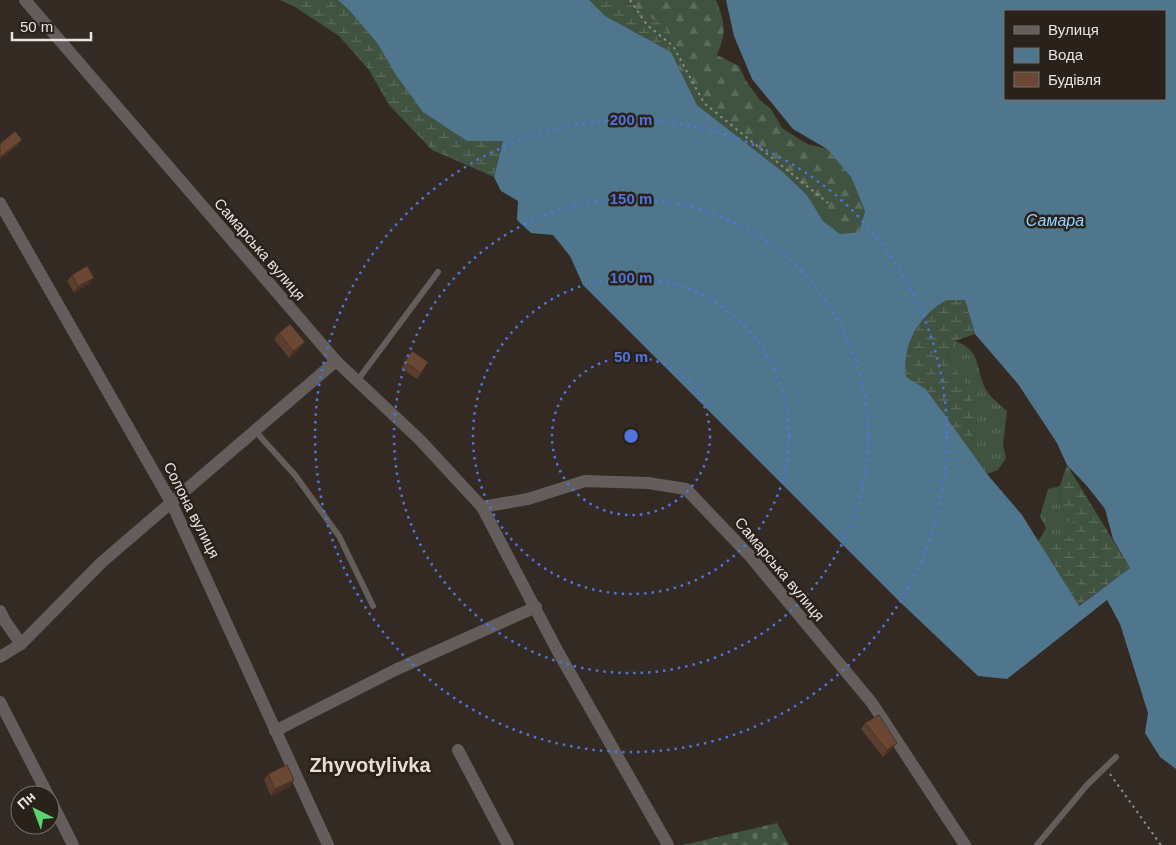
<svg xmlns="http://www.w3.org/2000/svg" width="1176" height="845" viewBox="0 0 1176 845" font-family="Helvetica,sans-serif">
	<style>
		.grass { fill: url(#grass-tufts) }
		.forest { fill: url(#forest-firs) }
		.wetland { fill: url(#wetland-marsh) }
		.cemetery { fill: url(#cemetery-stones) }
		.water { fill: #50768e; fill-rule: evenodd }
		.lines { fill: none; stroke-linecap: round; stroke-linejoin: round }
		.path { stroke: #8f8983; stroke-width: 2; stroke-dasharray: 2.5 4; stroke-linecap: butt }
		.service { stroke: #635d5c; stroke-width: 6 }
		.minor { stroke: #635d5c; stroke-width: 12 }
		.wall { fill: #5c3e2d }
		.shaded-wall { fill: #4b3224 }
		.building { fill: #6b4834; stroke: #4b3224 }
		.ring { fill: none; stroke: #5074da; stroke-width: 2.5; stroke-dasharray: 2.5 5 }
		.labels { text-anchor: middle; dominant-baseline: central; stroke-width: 5; stroke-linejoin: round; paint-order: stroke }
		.street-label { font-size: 15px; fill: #e9e4df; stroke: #29211a }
		.water-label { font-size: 16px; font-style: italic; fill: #94d5fe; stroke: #29211a }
		.district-label { font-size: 20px; font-weight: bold; fill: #e8ddd3; stroke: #29211a }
		.centre { fill: #5074da; stroke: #29211a; stroke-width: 2.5 }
		.ring-label { font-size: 15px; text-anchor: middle; font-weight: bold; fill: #5074da; stroke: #29211a; stroke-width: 5; stroke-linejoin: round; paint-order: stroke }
	</style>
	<defs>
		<pattern id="grass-tufts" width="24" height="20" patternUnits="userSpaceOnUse" patternTransform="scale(1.25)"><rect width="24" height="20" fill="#3f5340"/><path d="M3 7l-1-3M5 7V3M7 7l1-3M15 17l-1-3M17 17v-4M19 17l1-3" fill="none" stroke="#5b6c5b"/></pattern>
		<pattern id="forest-firs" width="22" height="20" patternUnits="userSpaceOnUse" patternTransform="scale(1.25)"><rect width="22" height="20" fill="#3f5340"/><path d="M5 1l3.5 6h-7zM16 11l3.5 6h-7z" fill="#5b6c5b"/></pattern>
		<pattern id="wetland-marsh" width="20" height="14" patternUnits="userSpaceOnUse" patternTransform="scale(1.25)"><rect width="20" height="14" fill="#3f5340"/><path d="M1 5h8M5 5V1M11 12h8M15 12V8" fill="none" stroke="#5b6c5b"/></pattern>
		<pattern id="cemetery-stones" width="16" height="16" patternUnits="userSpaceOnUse" patternTransform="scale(1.25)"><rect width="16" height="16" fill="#3f5340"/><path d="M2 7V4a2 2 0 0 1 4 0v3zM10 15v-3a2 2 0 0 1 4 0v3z" fill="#5b6c5b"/></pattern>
	</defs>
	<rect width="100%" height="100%" fill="#332a23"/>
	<!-- grass -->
	<g class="grass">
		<path d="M955,341C982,351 975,367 985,388C990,397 1000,405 1007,411L1003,445L1006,458L998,470L987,474L968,449C970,442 975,434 976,427C980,404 957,374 947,355Z"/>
		<path d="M1060,486L1061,509L1074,525L1069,537L1054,543L1038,542L1046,528L1040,516L1048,489Z"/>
	</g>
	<!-- forest -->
	<path class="forest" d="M624,0H716C725,24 727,30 717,55L739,66L746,81L760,100L771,109L782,128L807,144L827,149L851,177L865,211L859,232L840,234L823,221L807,195L783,172L697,105L671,52L665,25L642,14Z"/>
	<!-- wetland -->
	<g class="wetland">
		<path d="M280,0H624L642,14L665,25L671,52L630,30L503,141L494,177L432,150L389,105L369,70L339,36L295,7Z"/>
		<path d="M947,300H965L975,334L955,341L947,355C958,376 982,400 976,427C975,434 970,442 968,449L926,389L906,377C902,344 919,317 947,300Z"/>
		<path d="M1067,465L1130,568L1078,606L1038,542L1054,543L1069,537L1074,525L1061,509L1060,486Z"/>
	</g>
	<!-- cemetery -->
	<path class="cemetery" d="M777,823L789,845H683Z"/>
	<!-- water -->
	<path class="water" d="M338,0H589L605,16L671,52L697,105L783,172L807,195L823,221L840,234L859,232L865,211L851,177L827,149L793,129L752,79L734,36L726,0H1176V769L1160,757L1145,733L1148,713L1120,624L1107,600L1007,679L978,676L899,601L583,285L570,256L553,235L531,233L517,220L518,201L501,191L494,177L503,141H467L423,112L396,75L378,44L350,11ZM1005,11H1165V99H1005ZM947,300H965L975,334L1018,384L1057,443L1067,465L1087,486L1105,509L1113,539L1130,568L1079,606L1022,515L987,474L926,389L906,377C902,344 919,316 947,300Z"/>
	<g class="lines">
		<!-- path -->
		<g class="path">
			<path d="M630,0L647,25L673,46L704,103L828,203"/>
			<path d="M1110,774L1161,845"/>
		</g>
		<!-- service -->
		<g class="service">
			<path d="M357,381L438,272"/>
			<path d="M256,432L295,475L339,536L373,606"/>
			<path d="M1037,845L1087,785L1116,757"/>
		</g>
		<!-- minor -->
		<g class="minor">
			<path d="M25,0L336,361L420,440L482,507L557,650L668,845"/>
			<path d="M0,203L171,502L328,845"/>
			<path d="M482,507L528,499L585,481L648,483L686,489L749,555L872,703L965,845"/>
			<path d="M0,611L5,621L21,644"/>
			<path d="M0,657L21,644L102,562L336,361"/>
			<path d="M0,702L48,795"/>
			<path d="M275,731L395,670L536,607"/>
			<path d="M458,750L508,845"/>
			<path d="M50,799L73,845"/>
		</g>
	</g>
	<!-- wall -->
	<g class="wall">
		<path d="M72,275L89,284L74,293L67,281Z"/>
		<path d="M279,333L300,348L289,358L274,339Z"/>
		<path d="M412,351L428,362L417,379L401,368Z"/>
		<path d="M865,723L892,749L883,757L861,729Z"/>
		<path d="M268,774L290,787L271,796L264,780Z"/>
	</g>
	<!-- shaded-wall -->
	<g class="shaded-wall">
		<path d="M22,140L17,146L0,160V157Z"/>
		<path d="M94,278L89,284L74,293L78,286Z"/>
		<path d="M305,342L300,348L289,358L293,351Z"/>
		<path d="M897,743L892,749L883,757L887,750Z"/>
		<path d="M294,780L290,787L271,796L275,789Z"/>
	</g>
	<!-- building -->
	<g class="building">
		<path d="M15,131L22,140L0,157V144Z"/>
		<path d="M87,266L94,278L78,286L72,275Z"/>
		<path d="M290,324L305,342L293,351L279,333Z"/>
		<path d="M412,351L428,362L421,373L405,362Z"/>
		<path d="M879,715L897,743L887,750L865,723Z"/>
		<path d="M287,765L294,780L275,789L268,774Z"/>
	</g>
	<!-- distance rings -->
	<g class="ring">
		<circle cx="631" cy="436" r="79"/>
		<circle cx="631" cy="436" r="158"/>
		<circle cx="631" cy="436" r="237"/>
		<circle cx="631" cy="436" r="316"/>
	</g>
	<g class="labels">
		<!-- street labels -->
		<g class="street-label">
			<text transform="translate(260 249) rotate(49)">Самарська вулиця</text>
			<text transform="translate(192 510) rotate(63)">Солона вулиця</text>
			<text transform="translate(780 569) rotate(50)">Самарська вулиця</text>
		</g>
		<!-- water labels -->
		<g class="water-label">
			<text x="1055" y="220">Самара</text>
		</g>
		<!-- district labels -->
		<g class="district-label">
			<text x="370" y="765">Zhyvotylivka</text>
		</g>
	</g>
	<circle cx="631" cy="436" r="8" class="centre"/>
	<g class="ring-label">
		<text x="631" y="125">200 m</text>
		<text x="631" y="204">150 m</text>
		<text x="631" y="283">100 m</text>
		<text x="631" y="362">50 m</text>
	</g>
	<!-- legend -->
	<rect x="1004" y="10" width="162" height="90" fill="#29211a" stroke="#766f69"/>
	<rect x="1014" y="26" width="25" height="8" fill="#635d5c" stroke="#766f69"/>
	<text x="1048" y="35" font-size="15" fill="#e9e4df">Вулиця</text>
	<rect x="1014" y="48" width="25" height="15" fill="#50768e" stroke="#766f69"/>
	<text x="1048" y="60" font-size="15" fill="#e9e4df">Вода</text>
	<rect x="1014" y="72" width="25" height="15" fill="#6b4834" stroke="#766f69"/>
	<text x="1048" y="85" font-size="15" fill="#e9e4df">Будівля</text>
	<!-- north arrow -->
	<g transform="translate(35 810) rotate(318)"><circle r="24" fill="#29211a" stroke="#766f69"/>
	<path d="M0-4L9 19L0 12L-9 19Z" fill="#59d56f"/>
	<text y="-8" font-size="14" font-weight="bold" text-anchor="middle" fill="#e9e4df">Пн</text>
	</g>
	<!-- scale -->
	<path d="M12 32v8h79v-8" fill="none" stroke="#e9e4df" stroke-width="2.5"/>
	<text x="20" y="32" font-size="15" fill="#e9e4df" stroke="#29211a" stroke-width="4" paint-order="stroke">50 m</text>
</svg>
